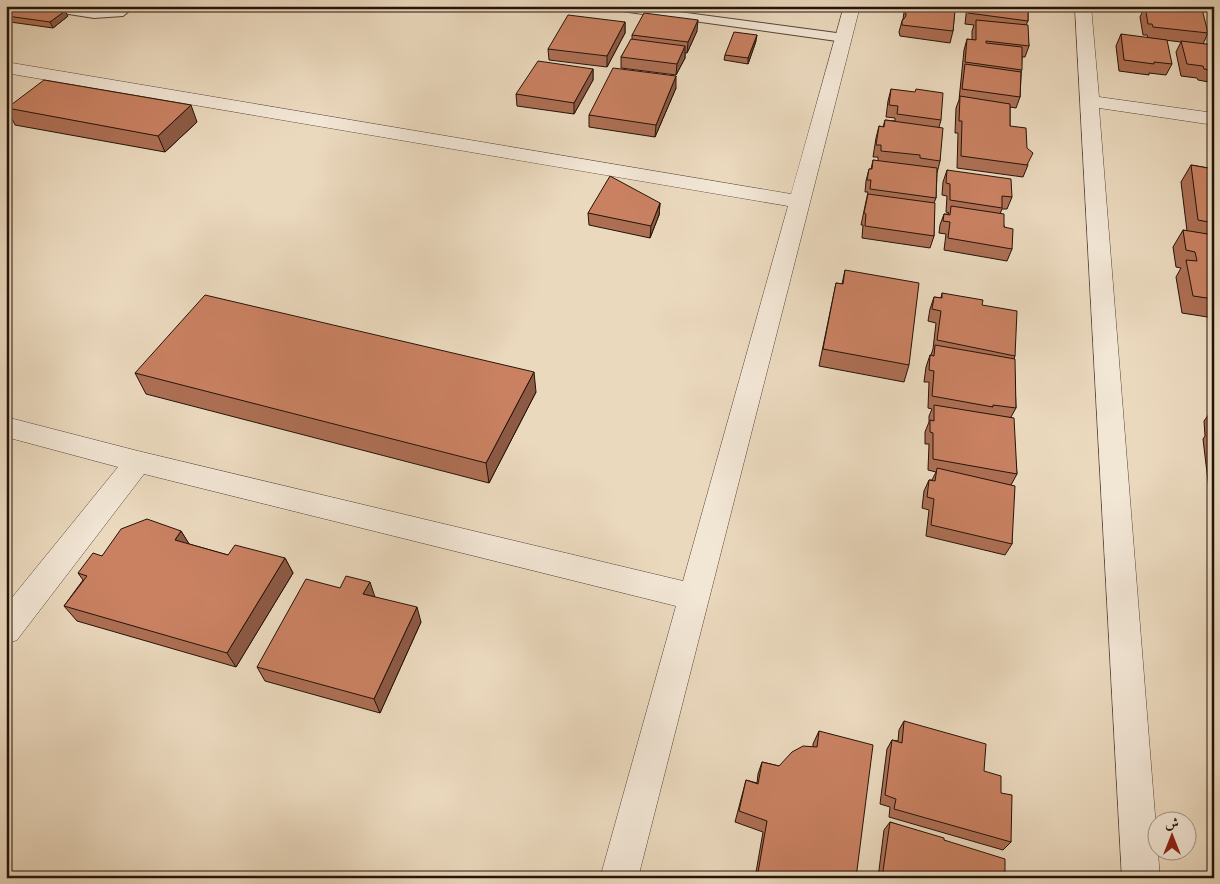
<svg xmlns="http://www.w3.org/2000/svg" width="1220" height="884" viewBox="0 0 1220 884" font-family="'IM FELL DW Pica',Amiri,serif">
	<style>
		.lines { fill: none; stroke-linecap: round; stroke-linejoin: round }
		.service-casing { stroke: #564436; stroke-width: 2 }
		.minor-casing { stroke: #564436; stroke-width: 1 }
		.service { fill: #f2e6d5; fill-rule: evenodd }
		.minor { fill: #f2e6d5; fill-rule: evenodd }
		.wall { fill: #ad6f54; stroke: #241308 }
		.shaded-wall { fill: #8d5a45; stroke: #241308 }
		.building { fill: #c98162; stroke: #241308 }
	</style>
	<rect width="100%" height="100%" fill="#ebd9be"/>
	<filter id="stains"><feTurbulence type="fractalNoise" baseFrequency=".004" numOctaves="4"/><feColorMatrix values="0 0 0 0 .2 0 0 0 0 .09 0 0 0 0 .02 0 0 0 .5 -.17"/></filter>
	<radialGradient id="worn" r=".72"><stop offset=".6" stop-color="#630" stop-opacity="0"/><stop offset="1" stop-color="#630" stop-opacity=".3"/></radialGradient>
	<g class="lines">
		<!-- service casing -->
		<g class="service-casing">
			<g id="service">
				<path d="M31,6H61L94,12L116,11L122,6H135L123,16L94,18L37,9Z"/>
				<path d="M601,6H634L844,34L850,38L844,42L607,9Z"/>
			</g>
		</g>
		<!-- minor casing -->
		<g class="minor-casing">
			<g id="minor">
				<path d="M844,6H860L638,878H600L676,606L144,474L17,640L6,644V605L118,467L6,437V417L138,451L683,581L788,206L6,73V62L791,194Z"/>
				<path d="M1075,6H1091L1099,97L1214,113V125L1099,108L1160,878H1122Z"/>
			</g>
		</g>
		<!-- service -->
		<use href="#service" class="service"/>
		<!-- minor -->
		<use href="#minor" class="minor"/>
	</g>
	<!-- wall -->
	<g class="wall">
		<path d="M6,6L18,8L68,16L53,28L10,22L9,18L6,20Z"/>
		<path d="M905,6H955L953,31L950,43L900,36L899,32L902,21L903,19Z"/>
		<path d="M967,6H1028V21L1026,25L1029,46L1025,57H1022L1020,97L1016,108L1010,107V126L1028,165L1023,177L957,168L958,133H955L956,108L959,100L964,50L967,39L972,40V31L974,25L965,24Z"/>
		<path d="M1145,6H1187L1208,33L1203,44L1214,45V83L1198,80L1197,78L1181,76L1176,52L1181,42L1148,38L1147,35H1143L1140,17Z"/>
		<path d="M1197,6H1214V8Z"/>
		<path d="M625,22V33L607,67L549,60L548,49Z"/>
		<path d="M697,31L687,53H685V58L676,75L621,68V57L632,39V35Z"/>
		<path d="M1121,34L1172,64L1166,75L1149,73V75L1119,71L1116,46Z"/>
		<path d="M756,41L748,64L724,60L725,55Z"/>
		<path d="M593,69V80L574,114L517,106L516,94Z"/>
		<path d="M676,88L655,137L589,127V115Z"/>
		<path d="M891,89L941,120L939,127L940,161L937,173L936,198L934,203V236L930,248L862,238L863,225H861L868,192H865L866,181L869,169H871L873,160L878,161V157H873L876,138L879,126L883,127L885,120L895,121V118L886,117L888,101Z"/>
		<path d="M7,108L197,122L165,152L15,125Z"/>
		<path d="M1191,165L1214,169V318L1182,313L1176,277L1181,268L1176,267L1173,247L1183,230L1187,231L1181,182Z"/>
		<path d="M947,170L1012,197L1007,209H1002L1000,214L1012,249L1007,261L944,250L946,234L939,233L940,225L944,214H948L949,213L946,212L947,196L942,195L943,182Z"/>
		<path d="M660,203L659,215L650,238L589,225L588,213Z"/>
		<path d="M845,270L909,365L904,382L819,366L836,283L842,284Z"/>
		<path d="M942,293L982,305L1015,356L1014,359L1016,408L1011,417L1017,474L1011,485L1012,544L1005,555L926,536L929,510L922,508L924,491L929,480H932L936,472L928,470L929,444H925V432L929,422V416L932,409L928,408L929,382H924L926,367L930,355H931L933,349L936,323L928,321L930,309L934,297L941,298Z"/>
		<path d="M135,373L536,392L489,483L146,394Z"/>
		<path d="M1214,407V506H1211L1203,439L1205,436L1204,421Z"/>
		<path d="M181,531L189,544L228,555L285,558L293,573L236,667L77,621L64,606L83,580L78,573L102,556Z"/>
		<path d="M340,588L375,597L421,622L380,713L265,681L257,667Z"/>
		<path d="M904,721L984,771L1001,793L1011,842L1003,850L889,817L890,807L880,804L887,749L892,740L898,741L899,730Z"/>
		<path d="M819,731L856,878H755L763,832L735,822L746,780L757,783L758,774L762,762L779,766L813,747V744Z"/>
		<path d="M890,822L944,840L1005,878H878L884,830Z"/>
	</g>
	<!-- shaded-wall -->
	<g class="shaded-wall">
		<path d="M6,6H17L20,11L7,16L9,18L6,20Z"/>
		<path d="M65,11L68,16L53,28L50,22Z"/>
		<path d="M698,20L697,31L687,53L688,42Z"/>
		<path d="M625,22V33L607,67V56Z"/>
		<path d="M757,35L756,41L748,64V58Z"/>
		<path d="M685,46V58L676,75L677,64Z"/>
		<path d="M593,69V80L574,114V103Z"/>
		<path d="M676,76V88L655,137L656,125Z"/>
		<path d="M191,105L197,122L165,152L158,136Z"/>
		<path d="M660,203L659,215L650,238L651,226Z"/>
		<path d="M534,372L536,392L489,483L486,463Z"/>
		<path d="M181,531L191,547L175,540Z"/>
		<path d="M285,558L293,573L236,667L227,653Z"/>
		<path d="M370,582L375,597L363,594Z"/>
		<path d="M417,607L421,622L380,713L374,699Z"/>
	</g>
	<!-- building -->
	<g class="building">
		<path d="M21,6H33L65,11L50,22L7,16Z"/>
		<path d="M905,6H917L955,11L953,31L902,25V21L906,16Z"/>
		<path d="M931,6H955V9Z"/>
		<path d="M969,6H1028V21L968,13Z"/>
		<path d="M1145,6H1187L1202,9L1208,33L1153,27L1152,24H1148Z"/>
		<path d="M644,13L698,20L688,42L632,35Z"/>
		<path d="M568,15L625,22L607,56L548,49Z"/>
		<path d="M976,20L1028,25L1029,46L986,41V43L1022,47V70L965,62L967,39L976,40Z"/>
		<path d="M734,32L757,35L748,58L725,55Z"/>
		<path d="M1121,34L1167,40L1172,64L1154,62V64L1124,60Z"/>
		<path d="M631,39L685,46L677,64L621,57Z"/>
		<path d="M1181,41L1214,45V71L1204,69L1203,66L1187,64Z"/>
		<path d="M538,61L593,69L574,103L516,94Z"/>
		<path d="M965,64L1021,72L1020,97L962,89Z"/>
		<path d="M613,68L676,76L656,125L589,115Z"/>
		<path d="M44,80L191,105L158,136L7,108Z"/>
		<path d="M891,89L915,92L916,89L943,93L941,120L897,114L898,106L889,105Z"/>
		<path d="M960,96L1010,104V126L1026,128L1027,148L1033,153L1027,165L961,156L962,121H959Z"/>
		<path d="M885,120L943,128L940,161L920,158V155L881,151V145H876L879,126L884,127Z"/>
		<path d="M873,160L937,168L936,198L870,189L871,180H867L869,169H872Z"/>
		<path d="M1191,165L1214,169V223L1198,220Z"/>
		<path d="M947,170L1011,179L1012,197L1002,196V208L950,200V184L946,183Z"/>
		<path d="M610,176L660,203L651,226L588,213Z"/>
		<path d="M868,194L935,203L934,236L865,226L866,214L864,213Z"/>
		<path d="M951,206L1004,214V227L1013,229L1012,249L948,238L950,222L943,221L944,214L950,215Z"/>
		<path d="M1183,230L1214,235V299L1193,296L1186,260L1197,261L1195,252L1186,250Z"/>
		<path d="M845,270L919,283L909,365L823,349L836,283L843,284Z"/>
		<path d="M942,293L983,300L982,305L1017,311L1015,356L937,340L941,311L932,309L934,297L942,298Z"/>
		<path d="M205,295L534,372L486,463L135,373Z"/>
		<path d="M935,345L1015,359L1016,408L993,405V407L932,396L934,371L929,370L930,355L934,356Z"/>
		<path d="M934,405L1014,418L1017,474L933,459V433L930,432V420L934,421Z"/>
		<path d="M937,468L1015,486L1012,544L931,525L934,499L927,497L929,480L935,481Z"/>
		<path d="M147,519L181,531L175,540L228,555L235,545L285,558L227,653L64,606L87,576L78,573L93,553L102,556L121,529Z"/>
		<path d="M346,576L370,582L363,594L417,607L374,699L257,667L306,579L340,588Z"/>
		<path d="M904,721L986,744L984,771L1001,776V793L1012,795L1011,842L894,809L896,799L885,795L892,740L902,743Z"/>
		<path d="M819,731L873,745L856,878H757L767,821L739,811L746,780L758,784L762,762L779,766L792,752L803,746L817,747Z"/>
		<path d="M890,822L944,838V840L1005,859V878H882Z"/>
	</g>
	<!-- margin -->
	<rect width="1220" height="884" fill="none" stroke="#ebd9be" stroke-width="25"/>
	<rect x="8" y="8" width="1205" height="869" fill="none" stroke="#241308" stroke-width="2.5"/>
	<rect x="12" y="12" width="1195" height="859" fill="none" stroke="#241308"/>
	<!-- north arrow -->
	<g transform="translate(1172 836)"><circle r="24" fill="#f2e6d5" stroke="#a09283"/>
	<path d="M0-4L9 19L0 12L-9 19Z" fill="#8f2418"/>
	<text y="-8" font-size="14" font-weight="bold" text-anchor="middle" fill="#241308">ش</text>
	</g>
	<rect width="100%" height="100%" filter="url(#stains)"/>
	<rect width="100%" height="100%" fill="url(#worn)"/>
</svg>
